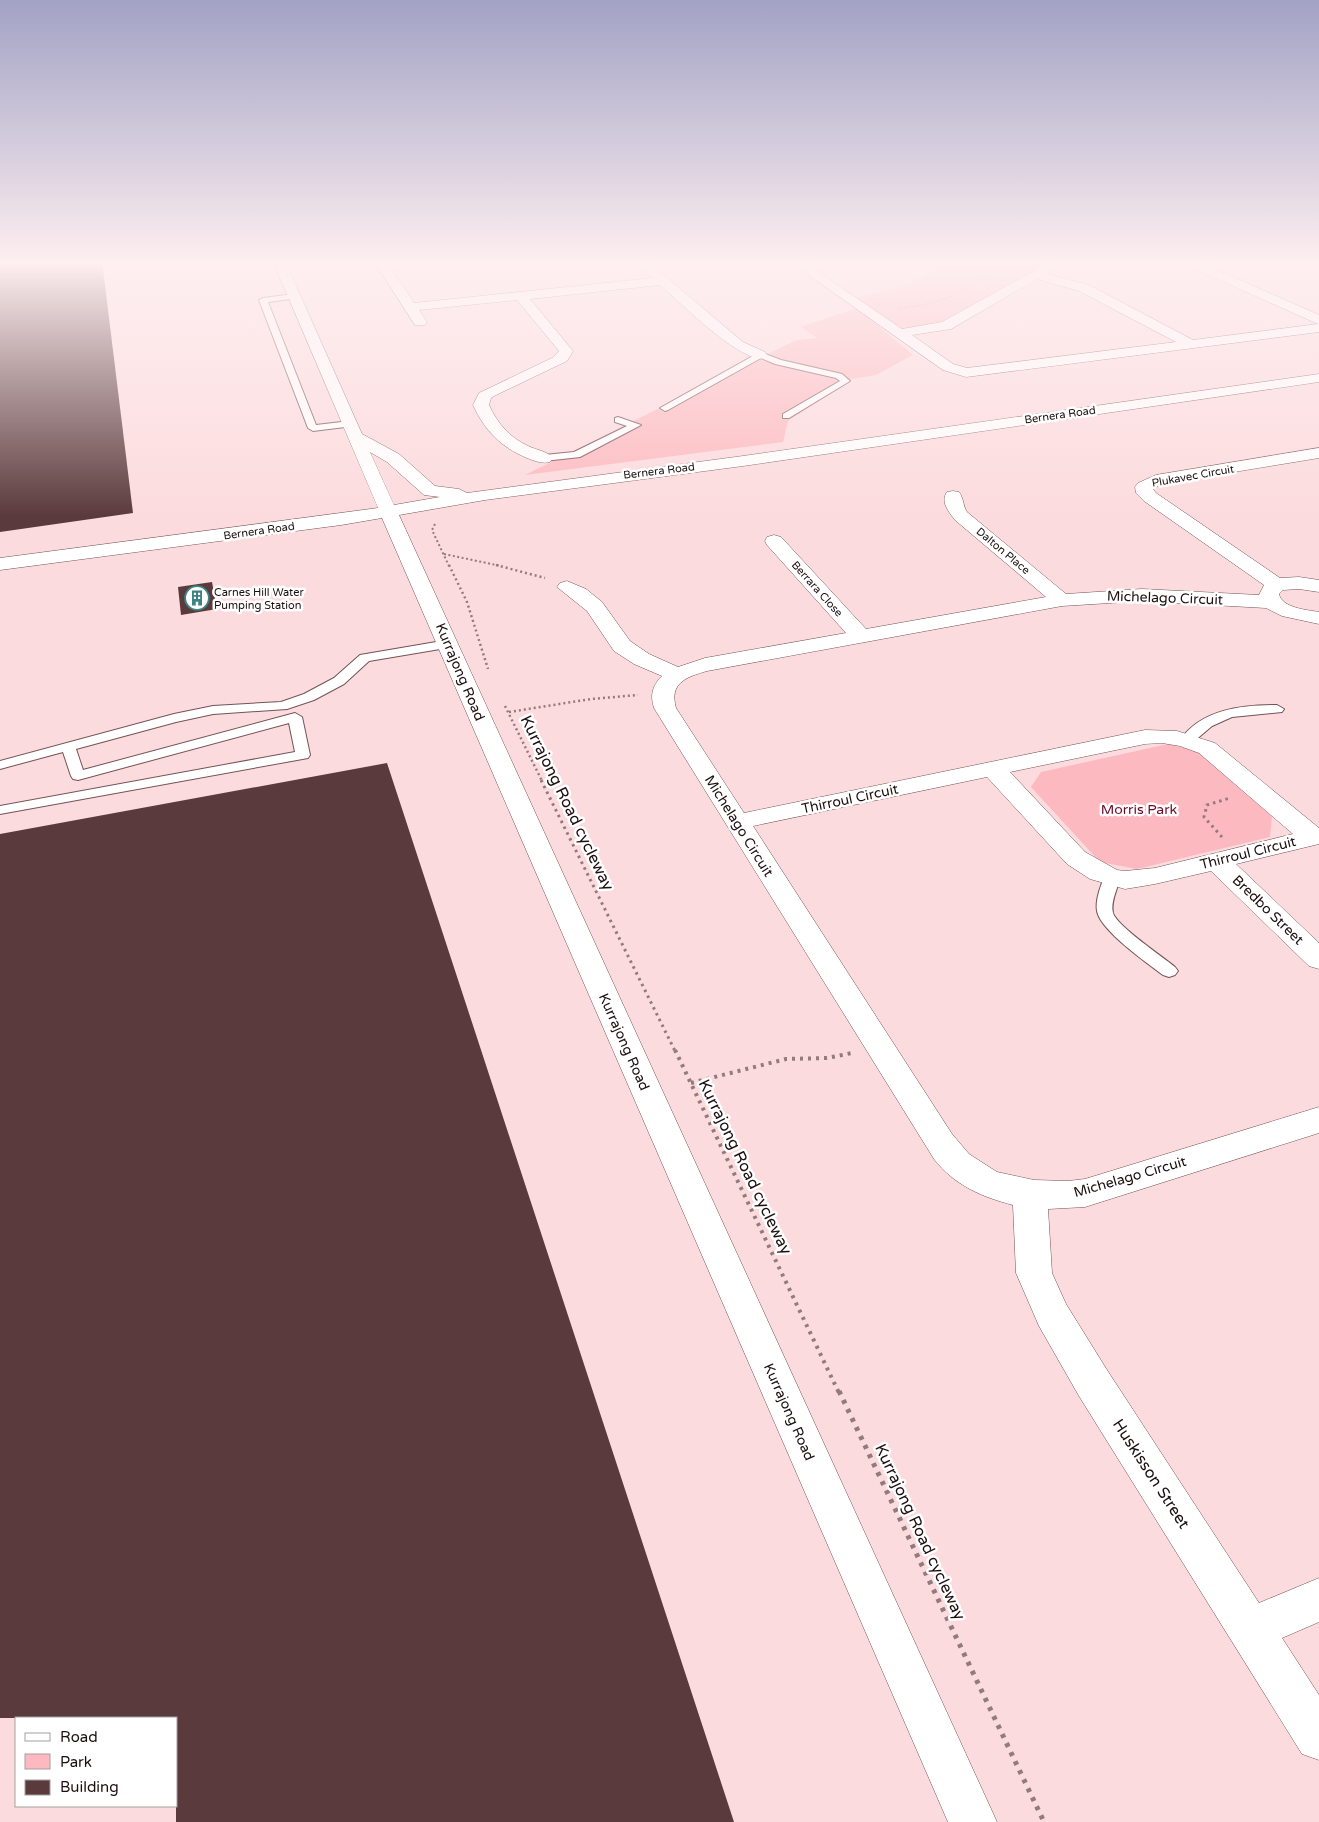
<svg xmlns="http://www.w3.org/2000/svg" width="1319" height="1822" viewBox="0 0 1319 1822" font-family="'Varela Round',sans-serif">
	<style>
		.green { fill: #fcb9bf }
		.building { fill: #5a3a3d }
		.lines { fill: none; stroke-linecap: round; stroke-linejoin: round }
		.lane-casing { stroke: #745355; stroke-width: 2 }
		.street-casing { stroke: #745355; stroke-width: 1 }
		.secondary-casing { stroke: #745355; stroke-width: 1 }
		.path-far5 { stroke: #927b7d; stroke-width: 1; stroke-dasharray: 1 2; stroke-linecap: butt }
		.path-far4 { stroke: #927b7d; stroke-width: 2; stroke-dasharray: 2 2.5; stroke-linecap: butt }
		.path-far3 { stroke: #927b7d; stroke-width: 2.5; stroke-dasharray: 2 3; stroke-linecap: butt }
		.path-far2 { stroke: #927b7d; stroke-width: 3; stroke-dasharray: 2.5 4; stroke-linecap: butt }
		.path-far1 { stroke: #927b7d; stroke-width: 4; stroke-dasharray: 3 5; stroke-linecap: butt }
		.path { stroke: #927b7d; stroke-width: 5; stroke-dasharray: 4 6; stroke-linecap: butt }
		.lane { fill: #fff; fill-rule: evenodd }
		.street { fill: #fff; fill-rule: evenodd }
		.secondary { fill: #fff; fill-rule: evenodd }
		.labels { text-anchor: middle; dominant-baseline: central; stroke-width: 5; stroke-linejoin: round; paint-order: stroke }
		.far-street-label { font-size: 11px; fill: #1c0f10; stroke: #fff }
		.far-poi-label { font-size: 11px; fill: #1c0f10; stroke: #fff; text-anchor: start }
		.street-label { font-size: 14px; fill: #1c0f10; stroke: #fff }
		.park-label { font-size: 14px; fill: #6e0925; stroke: #fff }
		.near-street-label { font-size: 16px; fill: #1c0f10; stroke: #fff }
	</style>
	<rect width="100%" height="100%" fill="#fcdbde"/>
	<!-- green -->
	<g class="green">
		<path d="M957,261H1053L937,324L902,329L856,298L908,285Z"/>
		<path d="M857,308L913,355L876,375L852,379L788,421L783,442L525,475L786,345L797,340L817,338L801,327Z"/>
		<path d="M1168,744L1197,751L1272,816L1270,837L1137,869L1100,862L1031,787L1041,772Z"/>
	</g>
	<!-- building -->
	<g class="building">
		<path d="M0,261H102L133,513L0,532Z"/>
		<path d="M212,582L217,609L181,615L178,587Z"/>
		<path d="M387,763L734,1822H176V1718H0V834Z"/>
	</g>
	<g class="lines">
		<!-- lane casing -->
		<g class="lane-casing">
			<g id="lane">
				<path d="M294,294L298,296L297,298L268,302L316,425L350,421L355,424L353,426L313,431L308,428L259,300L263,298Z"/>
				<path d="M760,352L781,360L842,374L850,381L789,418H783V414L840,381L836,378L775,364L761,358L668,410L665,411L660,408Z"/>
				<path d="M618,417L641,425L580,457L544,461L539,458L544,455L574,452L627,426L615,422V418Z"/>
				<path d="M448,640L452,641L454,644L452,647L369,661L344,684L314,700L287,709L213,714L176,722L76,749L83,770L295,713L302,717L310,755L308,758L0,814V806L295,752L289,723L78,780L73,779L71,776L63,752L0,769V761L174,714L213,706L281,702L304,694L334,678L360,655Z"/>
				<path d="M1277,705L1284,709L1282,712L1232,717L1212,726L1192,743H1182L1180,740C1202,709 1242,705 1277,705Z"/>
				<path d="M1112,873L1118,874L1120,878C1118,888 1110,902 1113,913C1117,926 1163,957 1175,967L1178,971L1175,975L1169,977L1163,975C1147,963 1100,930 1097,911C1095,901 1101,883 1106,874Z"/>
			</g>
		</g>
		<!-- street casing -->
		<g class="street-casing">
			<g id="street">
				<path d="M374,261H386L414,303L653,278L634,261H647L743,342L765,352L767,355L765,358C741,364 680,302 660,285L530,299L573,351L567,361L494,396L491,398L489,405C498,424 509,437 528,446C536,450 548,451 552,458L550,462C542,464 535,461 527,458C501,447 485,431 473,405L479,393L552,358L559,351L517,300L419,310L427,322L425,325H415Z"/>
				<path d="M789,261H802L902,329L942,322L1052,261H1066L1047,274L1089,285L1193,340L1318,324L1184,264L1182,261H1197L1319,315V332L966,377L943,370ZM1037,279L1079,291L1176,342L967,368L953,364L912,335L951,329Z"/>
				<path d="M1319,448V458L1161,484L1153,489L1156,493L1280,578L1299,577L1319,580V592L1299,589L1283,590L1279,594C1282,608 1307,610 1319,612V624L1282,616L1266,608L1142,601L1062,606L707,671C686,677 669,683 676,708L744,813L1145,730L1177,731L1215,743L1319,828V844L1236,864L1319,943V969L1309,966L1211,871L1155,884L1125,889L1090,879L1067,864L987,777L753,826L952,1134L969,1154L997,1172L1034,1180L1068,1181L1085,1179L1319,1107V1133L1085,1207L1048,1209L1052,1273L1066,1304L1107,1370L1259,1603L1319,1578V1622L1282,1638L1319,1695V1760L1302,1754L1079,1396L1039,1326L1016,1273L1013,1205C982,1197 954,1185 934,1159L654,708C650,695 652,686 662,676L634,664L614,651L587,611L557,587L560,583L567,581L586,589L602,602L630,641L649,654L678,667L705,658L846,633L767,545L765,541L767,537L774,535L781,537L866,629L1046,597L955,520C949,512 940,502 947,492L953,491L959,492C964,499 963,506 967,512L1066,594L1142,589L1259,595L1264,585L1144,501L1136,493L1135,487L1138,483L1156,475ZM1162,743L1180,746L1199,753L1293,834L1155,868L1125,871L1117,870L1085,852L1010,772L1145,744Z"/>
			</g>
		</g>
		<!-- secondary casing -->
		<g class="secondary-casing">
			<path id="secondary" d="M273,261H285L362,434L399,454L435,486L459,489L467,493L743,456L1319,374V382L743,466L485,500L399,515L997,1822H948L382,518L341,525L0,570V558L378,508ZM370,452L387,462L424,495L440,497L394,505Z"/>
		</g>
		<!-- path-far5 -->
		<g class="path-far5">
			<path d="M965,290L973,283L988,278"/>
			<path d="M898,309L926,304L953,296"/>
		</g>
		<!-- path-far4 -->
		<g class="path-far4">
			<path d="M435,524L432,530L449,566"/>
			<path d="M444,554L501,566"/>
		</g>
		<!-- path-far3 -->
		<g class="path-far3">
			<path d="M449,565L467,602L488,669"/>
			<path d="M496,565L545,578"/>
			<path d="M505,706L542,781"/>
			<path d="M509,712L591,699L638,695"/>
		</g>
		<!-- path-far2 -->
		<g class="path-far2">
			<path d="M541,780L675,1051"/>
			<path d="M1222,837L1204,817L1207,805L1230,798"/>
		</g>
		<!-- path-far1 -->
		<g class="path-far1">
			<path d="M675,1050L839,1393"/>
			<path d="M691,1083L786,1059L827,1058L852,1053"/>
		</g>
		<!-- path -->
		<path class="path" d="M839,1391L1044,1822"/>
		<!-- lane -->
		<use href="#lane" class="lane"/>
		<!-- street -->
		<use href="#street" class="street"/>
		<!-- secondary -->
		<use href="#secondary" class="secondary"/>
	</g>
	<!-- sky -->
	<linearGradient id="sky" x2="0" y2="1"><stop stop-color="#a2a2c5"/><stop offset="0.51" stop-color="#feeff0"/><stop offset="1" stop-color="#feeff0" stop-opacity="0"/></linearGradient>
	<rect width="1319" height="516" fill="url(#sky)"/>
	<!-- icons -->
	<defs>
		<g id="building-ring" transform="scale(1.25)"><circle r="9.5" fill="#fff" stroke="#3c8483" stroke-width="1.5"/><path d="M-4-6H4V6H1V3H-1V6H-4ZM-2.5-4.3h1.7v1.8h-1.7ZM.8-4.3h1.7v1.8H.8ZM-2.5-1h1.7V.8h-1.7ZM.8-1h1.7V.8H.8Z" fill="#3c8483"/></g>
	</defs>
	<g fill-rule="evenodd">
		<use href="#building-ring" x="197" y="598"/>
	</g>
	<g class="labels">
		<!-- far-street labels -->
		<g class="far-street-label">
			<text transform="translate(1060 415) rotate(-8)">Bernera Road</text>
			<text transform="translate(659 471) rotate(-7)">Bernera Road</text>
			<text transform="translate(1193 476) rotate(-10)">Plukavec Circuit</text>
			<text transform="translate(259 531) rotate(-8)">Bernera Road</text>
			<text transform="translate(1003 551) rotate(40)">Dalton Place</text>
			<text transform="translate(817 589) rotate(48)">Berrara Close</text>
		</g>
		<!-- far-poi labels -->
		<g class="far-poi-label">
			<text x="214" y="592">Carnes Hill Water<tspan x="214" dy="13">Pumping Station</tspan></text>
		</g>
		<!-- street labels -->
		<g class="street-label">
			<text transform="translate(1165 598) rotate(2)">Michelago Circuit</text>
			<text transform="translate(460 672) rotate(67)">Kurrajong Road</text>
			<text transform="translate(850 799) rotate(-12)">Thirroul Circuit</text>
			<text transform="translate(739 826) rotate(58)">Michelago Circuit</text>
			<text transform="translate(1248 853) rotate(-14)">Thirroul Circuit</text>
			<text transform="translate(1268 910) rotate(44)">Bredbo Street</text>
			<text transform="translate(624 1042) rotate(66)">Kurrajong Road</text>
			<text transform="translate(1130 1177) rotate(-16)">Michelago Circuit</text>
			<text transform="translate(789 1412) rotate(66)">Kurrajong Road</text>
		</g>
		<!-- park labels -->
		<g class="park-label">
			<text x="1139" y="809">Morris Park</text>
		</g>
		<!-- near-street labels -->
		<g class="near-street-label">
			<text transform="translate(567 803) rotate(64)">Kurrajong Road cycleway</text>
			<text transform="translate(745 1167) rotate(64)">Kurrajong Road cycleway</text>
			<text transform="translate(1151 1474) rotate(57)">Huskisson Street</text>
			<text transform="translate(920 1532) rotate(65)">Kurrajong Road cycleway</text>
		</g>
	</g>
	<!-- legend -->
	<rect x="15" y="1717" width="162" height="90" fill="#ffffff" stroke="#a49f9f"/>
	<rect x="25" y="1733" width="25" height="8" fill="#ffffff" stroke="#a49f9f"/>
	<text x="60" y="1742" font-size="15" fill="#1c0f10">Road</text>
	<rect x="25" y="1754" width="25" height="15" fill="#fcb9bf" stroke="#a49f9f"/>
	<text x="60" y="1767" font-size="15" fill="#1c0f10">Park</text>
	<rect x="25" y="1780" width="25" height="15" fill="#5a3a3d" stroke="#a49f9f"/>
	<text x="60" y="1792" font-size="15" fill="#1c0f10">Building</text>
</svg>
